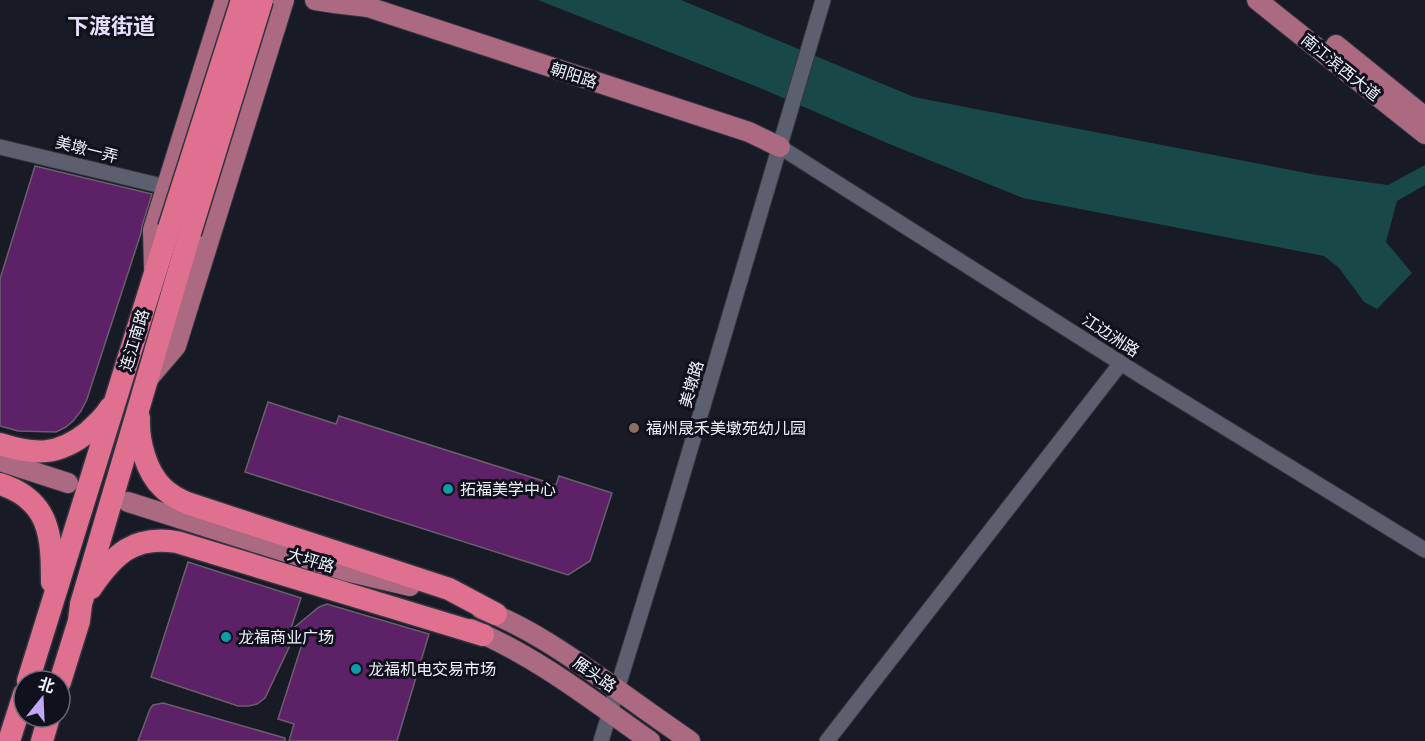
<svg xmlns="http://www.w3.org/2000/svg" width="1425" height="741" viewBox="0 0 1425 741" font-family="'IBM Plex Serif','Noto Sans SC',serif">
	<style>
		.water { fill: #184848 }
		.building { fill: #5c2167; stroke: #6a5f6c; stroke-width: 1.5 }
		.lines { fill: none; stroke-linecap: round; stroke-linejoin: round }
		.minor-casing { stroke: #34343e; stroke-width: 17 }
		.major-casing { stroke: #34343e; stroke-width: 22 }
		.highway-casing { stroke: #34343e; stroke-width: 25 }
		.minor { stroke: #5c5f6e; stroke-width: 15 }
		.major { stroke: #ab6982; stroke-width: 20 }
		.highway { stroke: #df7090; stroke-width: 22 }
		.highway-bridge-casing { stroke: #34343e; stroke-width: 25; stroke-linecap: butt }
		.highway-bridge { stroke: #df7090; stroke-width: 22 }
		.education-dot { fill: #8d6e63; stroke: #10111d; stroke-width: 2 }
		.culture-dot { fill: #0f9aa8; stroke: #10111d; stroke-width: 2 }
		.labels { text-anchor: middle; dominant-baseline: central; stroke-width: 6; stroke-linejoin: round; paint-order: stroke }
		.street-label { font-size: 16px; fill: #eef0f9; stroke: #10111d }
		.poi-label { font-size: 16px; fill: #eef0f9; stroke: #10111d; text-anchor: start }
		.district-label { font-size: 22px; font-weight: bold; fill: #e6defb; stroke: #10111d }
	</style>
	<rect width="100%" height="100%" fill="#181a26"/>
	<!-- water -->
	<path class="water" d="M538,0H681L914,97L1317,175L1388,185L1425,165V185L1397,201L1386,242L1412,273L1377,309L1364,302L1339,268L1324,256L1023,198L887,143L760,88Z"/>
	<!-- building -->
	<g class="building">
		<path d="M35,166L152,194L142,226L141,233L87,399L81,411L73,421L66,427L56,432L18,431L0,426V279Z"/>
		<path d="M268,402L336,424L339,416L556,485L559,476L612,493L590,561L568,575L245,472Z"/>
		<path d="M188,562L301,598L290,631L319,607L327,604L429,634L397,741H289L294,724L278,719L304,638L295,635L265,698L257,704L249,706H238L151,677Z"/>
		<path d="M163,703L285,738V741H138L150,709L153,705Z"/>
	</g>
	<g class="lines">
		<!-- minor casing -->
		<g class="minor-casing">
			<g id="minor">
				<path d="M0,147L166,187"/>
				<path d="M780,147L1146,379L1425,550"/>
				<path d="M601,741L666,531L823,0"/>
				<path d="M827,741L1121,363"/>
			</g>
		</g>
		<!-- major casing -->
		<g class="major-casing">
			<g id="major">
				<path d="M315,0L334,3L368,7"/>
				<path d="M355,0L368,7L749,132L780,147"/>
				<path d="M1257,0L1425,134"/>
				<path d="M1336,45L1425,117"/>
				<path d="M154,268L153,230L225,0"/>
				<path d="M147,380L176,346L284,0"/>
				<path d="M0,461L68,483"/>
				<path d="M128,502L346,571L410,586"/>
				<path d="M481,609C526,626 565,653 604,680C633,701 661,721 690,741"/>
				<path d="M471,629C536,656 593,701 650,741"/>
			</g>
		</g>
		<!-- highway casing -->
		<g class="highway-casing">
			<g id="highway">
				<path d="M139,418C138,441 146,472 163,488C170,495 178,499 187,503L449,589L496,614"/>
				<path d="M0,444C35,455 58,456 88,432C96,425 104,418 110,408"/>
				<path d="M0,484C50,500 52,536 52,582"/>
				<path d="M91,588C114,554 134,535 177,542L483,635"/>
				<path d="M28,681L169,228"/>
				<path d="M60,682L79,621L81,604L190,233"/>
				<path d="M9,741L24,694"/>
				<path d="M42,741L49,717"/>
			</g>
		</g>
		<!-- minor -->
		<use href="#minor" class="minor"/>
		<!-- major -->
		<use href="#major" class="major"/>
		<!-- highway -->
		<use href="#highway" class="highway"/>
		<!-- highway-bridge casing -->
		<g class="highway-bridge-casing">
			<g id="highway-bridge">
				<path d="M169,228L242,0"/>
				<path d="M190,233L262,0"/>
			</g>
		</g>
		<!-- highway-bridge -->
		<use href="#highway-bridge" class="highway-bridge"/>
	</g>
	<!-- markers -->
	<circle class="education-dot" cx="634" cy="428" r="6"/>
	<g class="culture-dot">
		<circle cx="448" cy="489" r="6"/>
		<circle cx="226" cy="637" r="6"/>
		<circle cx="356" cy="669" r="6"/>
	</g>
	<g class="labels">
		<!-- street labels -->
		<g class="street-label">
			<text transform="translate(1341 67) rotate(39)">南江滨西大道</text>
			<text transform="translate(574 75) rotate(18)">朝阳路</text>
			<text transform="translate(87 149) rotate(14)">美墩一弄</text>
			<text transform="translate(1111 335) rotate(33)">江边洲路</text>
			<text transform="translate(134 340) rotate(-73)">连江南路</text>
			<text transform="translate(691 384) rotate(-74)">美墩路</text>
			<text transform="translate(311 560) rotate(17)">大坪路</text>
			<text transform="translate(595 674) rotate(35)">雁头路</text>
		</g>
		<!-- poi labels -->
		<g class="poi-label">
			<text x="646" y="428">福州晟禾美墩苑幼儿园</text>
			<text x="460" y="489">拓福美学中心</text>
			<text x="238" y="637">龙福商业广场</text>
			<text x="368" y="669">龙福机电交易市场</text>
		</g>
		<!-- district labels -->
		<g class="district-label">
			<text x="111" y="25">下渡街道</text>
		</g>
	</g>
	<!-- north arrow -->
	<g transform="translate(42 699) rotate(18)"><circle r="28" fill="#10111d" stroke="#696a75" stroke-width="1.5"/>
	<path d="M0-4.5L10 22L0 15L-10 22Z" fill="#c0a8f4"/>
	<text y="-9" font-size="16" font-weight="bold" text-anchor="middle" fill="#eef0f9">北</text>
	</g>
</svg>
